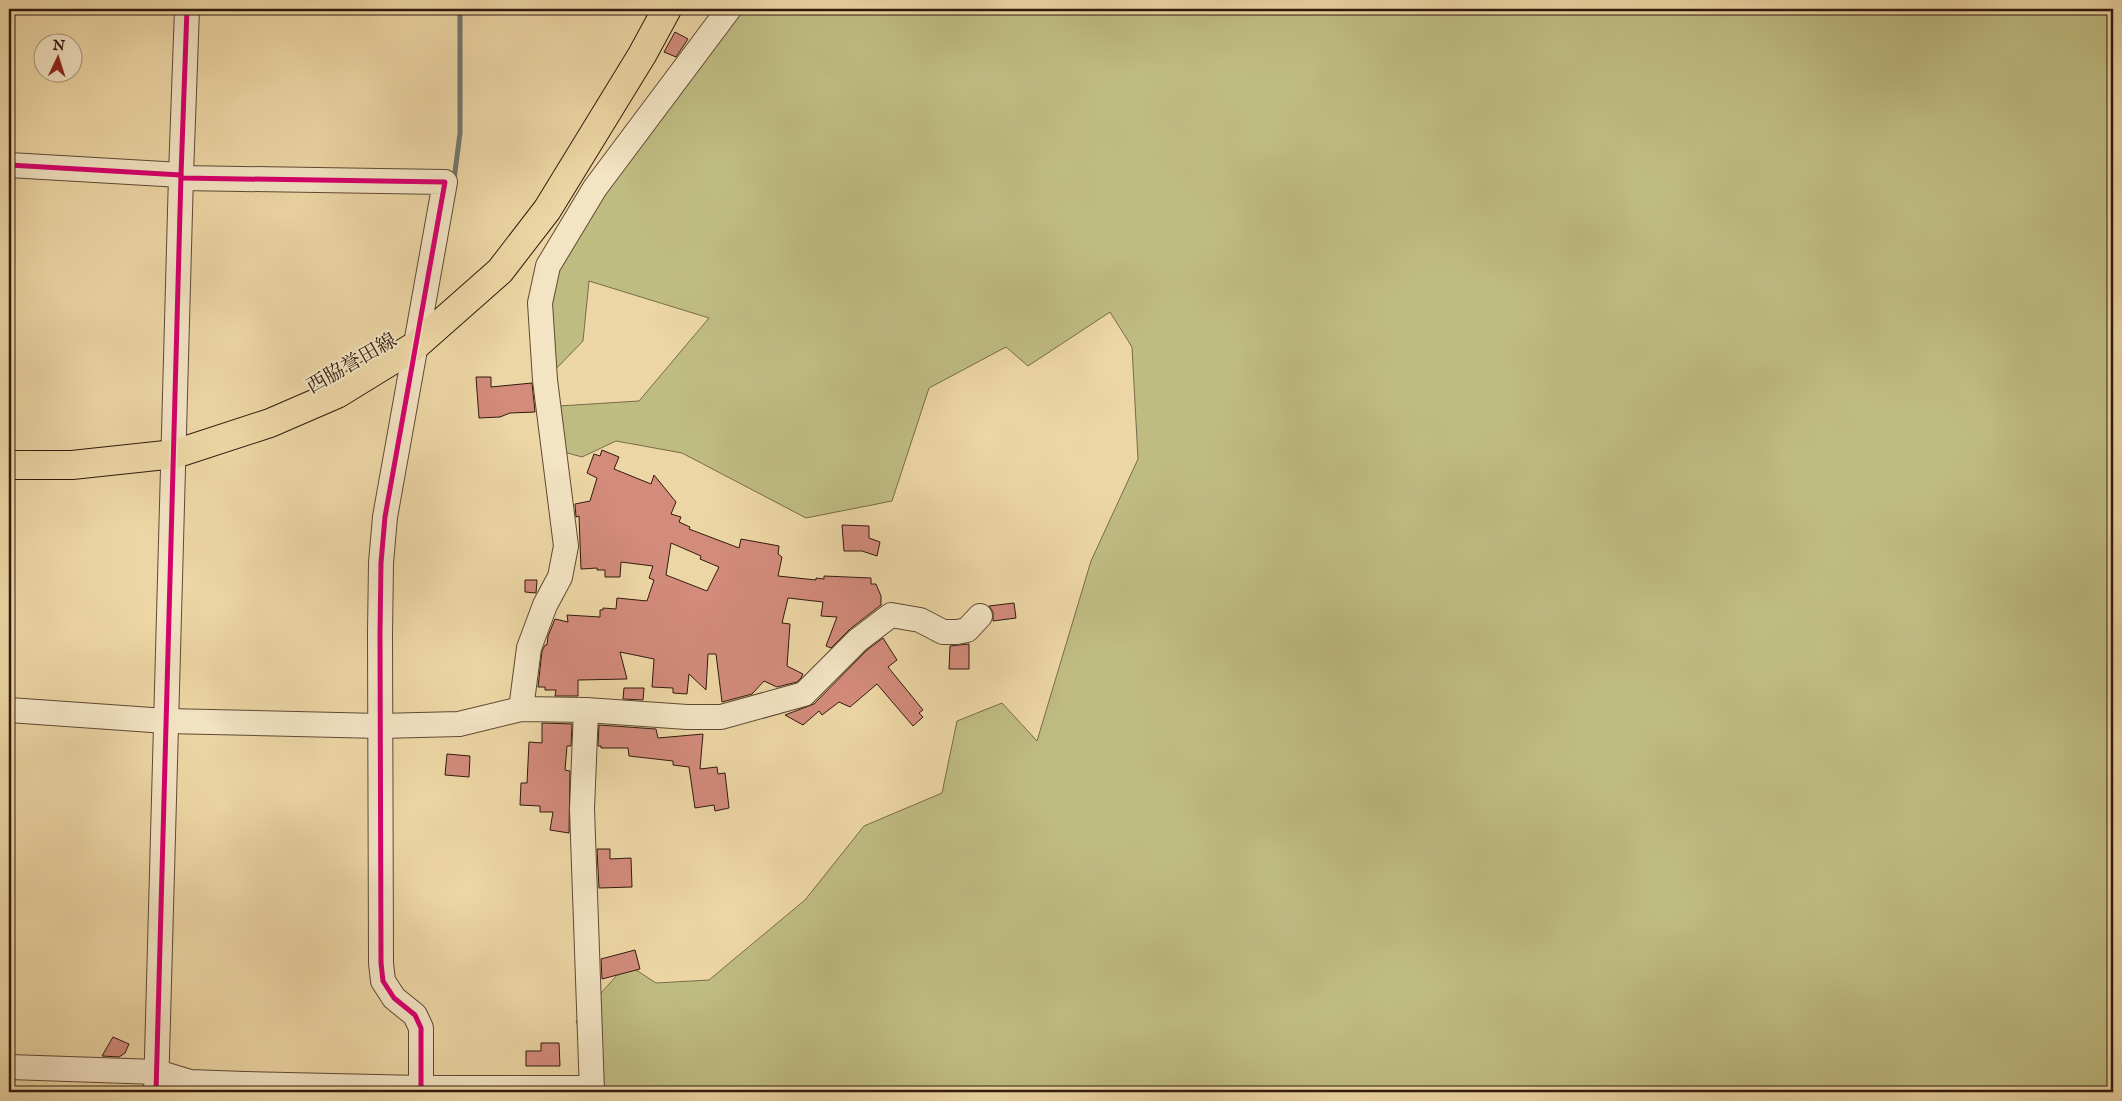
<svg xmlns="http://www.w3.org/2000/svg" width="2122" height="1101" viewBox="0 0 2122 1101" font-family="'IM FELL English','Noto Serif JP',serif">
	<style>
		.green { fill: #bfbc82; stroke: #786b48 }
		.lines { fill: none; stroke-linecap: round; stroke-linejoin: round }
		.stream { stroke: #70786f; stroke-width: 5 }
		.building { fill: #d38b7c; stroke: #301a0d; fill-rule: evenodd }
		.minor-casing { stroke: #5f4933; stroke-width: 26 }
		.major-casing { stroke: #301a0d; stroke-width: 30 }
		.minor { stroke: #f3e4c4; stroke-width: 24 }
		.major { stroke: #edd6a5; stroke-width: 28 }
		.cycleway-casing { stroke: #f3e4c4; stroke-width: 8 }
		.cycleway { stroke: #d6006c; stroke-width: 5 }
		.labels { text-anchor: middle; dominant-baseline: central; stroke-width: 4; stroke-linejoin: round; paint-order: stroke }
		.street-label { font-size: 20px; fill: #301a0d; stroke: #f3e4c4 }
	</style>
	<rect width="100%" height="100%" fill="#edd6a5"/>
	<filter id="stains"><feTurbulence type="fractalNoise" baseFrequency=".004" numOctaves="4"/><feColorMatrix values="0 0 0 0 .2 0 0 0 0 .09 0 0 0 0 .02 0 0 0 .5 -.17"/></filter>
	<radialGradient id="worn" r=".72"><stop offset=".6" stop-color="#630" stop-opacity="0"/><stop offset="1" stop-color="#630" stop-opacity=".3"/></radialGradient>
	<!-- green -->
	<path class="green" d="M734,9H2113V1092H603V1088L576,1021L627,964L656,983L709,980L805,900L864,826L942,793L957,721L1002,703L1037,741L1091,561L1138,459L1132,347L1110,312L1028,366L1006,347L929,388L892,501L806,518L682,453L616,441L582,457L564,452L559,406L639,401L709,318L589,281L583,341L553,372L546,284L564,237Z"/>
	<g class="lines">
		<!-- stream -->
		<path class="stream" d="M454,180L460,133V9"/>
	</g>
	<!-- building -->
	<g class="building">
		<path d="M675,32L688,39L676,57L664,52Z"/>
		<path d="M476,377H491V387L532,383L535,412L510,413L500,417L479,418Z"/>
		<path d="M602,450L619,457L614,469L651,484L654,475L676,502L671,514L681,517L679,522L690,527L689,529L739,548L741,539L779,546L778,554L782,557L778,576L816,580V578L824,579V576L871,578V584H876L881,596V605L850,629L831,648L826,646L837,617L821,616L823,602L788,598L782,623L790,624L787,666L803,674L801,678L797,682L777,687L764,681L752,694L722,702L716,654H708L706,690L689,674L687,694L673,693V688L652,687L654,659L620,652L627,679L578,680V696H555L556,690H545V687H538L542,651L545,645H547L548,636L555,619L568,622L567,615L600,617V610H603V608L616,609L617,598L647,601L654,580L649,578L653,566L621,562L620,577H605V570H597V568L581,569L579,516L576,517L575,504L590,501L597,478L587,473L594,454L600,456ZM671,543L701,556L700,559L719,567L707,591L666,575Z"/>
		<path d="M842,525L869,526V538L880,542L877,556L862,551H844Z"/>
		<path d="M525,580H537L536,593L525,592Z"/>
		<path d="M1014,603L1016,618L993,621V612L989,606Z"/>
		<path d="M883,638L897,660L888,667L923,710L919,713L923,717L913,726L877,684L850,707L839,702L822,715L819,711L803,725L785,715L814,704L867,650Z"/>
		<path d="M969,644V669H949L950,646Z"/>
		<path d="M624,688H644L643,700L623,699Z"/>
		<path d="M542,723L572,724L571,746H567L565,770L570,771L569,833L550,830L553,812H540V806L520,805L521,783H527L529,742L542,743Z"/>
		<path d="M599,725L656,729L658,738L703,734L700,769L717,767L718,774L725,773L729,808L715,811L714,805L695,808L689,767L673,765V761L629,756L628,748H601V746H598Z"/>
		<path d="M447,754L470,756L469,777L445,775Z"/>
		<path d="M597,849H610V859L631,858L632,887L599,888Z"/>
		<path d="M635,950L640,969L602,979L601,959Z"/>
		<path d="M113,1037L129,1044L125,1053L119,1057L102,1056Z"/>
		<path d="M541,1043H559L560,1066H526V1051H541Z"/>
	</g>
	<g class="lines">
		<!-- minor casing -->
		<g class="minor-casing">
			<g id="minor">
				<path d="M9,165L181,175V178L445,182L385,517L381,563L380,633L381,963L383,981L394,998L415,1015L421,1028V1092"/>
				<path d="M521,709L529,648L545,605L560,577L566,546L545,380L540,303L548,266L595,188L729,9"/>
				<path d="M9,710L166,721L380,726L459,724L521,709L586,710L687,717H721L804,694L858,640L891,615L920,620L943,632H957L967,630L980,616"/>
				<path d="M586,710L582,809L592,1092"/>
				<path d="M9,1067L157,1072L190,1082L244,1084L421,1088H592"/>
				<path d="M156,1092L181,175L187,9"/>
			</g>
		</g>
		<!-- major casing -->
		<g class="major-casing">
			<path id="major" d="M9,465H72L175,454L270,423L337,394L415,346L500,271L547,210L642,55L667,9"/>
		</g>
		<!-- minor -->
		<use href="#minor" class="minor"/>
		<!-- major -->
		<use href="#major" class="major"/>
		<!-- cycleway casing -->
		<g class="cycleway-casing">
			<g id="cycleway">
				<path d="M9,165L181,175V178L445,182L385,517L381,563L380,633L381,963L383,981L394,998L415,1015L421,1028V1092"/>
				<path d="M156,1092L181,175L187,9"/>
			</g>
		</g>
		<!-- cycleway -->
		<use href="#cycleway" class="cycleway"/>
	</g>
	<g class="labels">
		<!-- street labels -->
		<g class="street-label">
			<text transform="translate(352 364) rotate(-30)">西脇誉田線</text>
		</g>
	</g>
	<!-- margin -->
	<rect width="2122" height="1101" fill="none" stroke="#edd6a5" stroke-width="30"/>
	<rect x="10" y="10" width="2102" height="1081" fill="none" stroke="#301a0d" stroke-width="2.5"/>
	<rect x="15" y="15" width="2092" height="1071" fill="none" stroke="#301a0d"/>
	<!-- north arrow -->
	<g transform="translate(58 58) rotate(4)"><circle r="24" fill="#f3e4c4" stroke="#a5937b"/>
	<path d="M0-4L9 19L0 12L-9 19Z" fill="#8f2418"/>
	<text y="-8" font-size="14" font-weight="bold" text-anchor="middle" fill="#301a0d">N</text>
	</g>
	<rect width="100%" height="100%" filter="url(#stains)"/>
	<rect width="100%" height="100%" fill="url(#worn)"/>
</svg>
